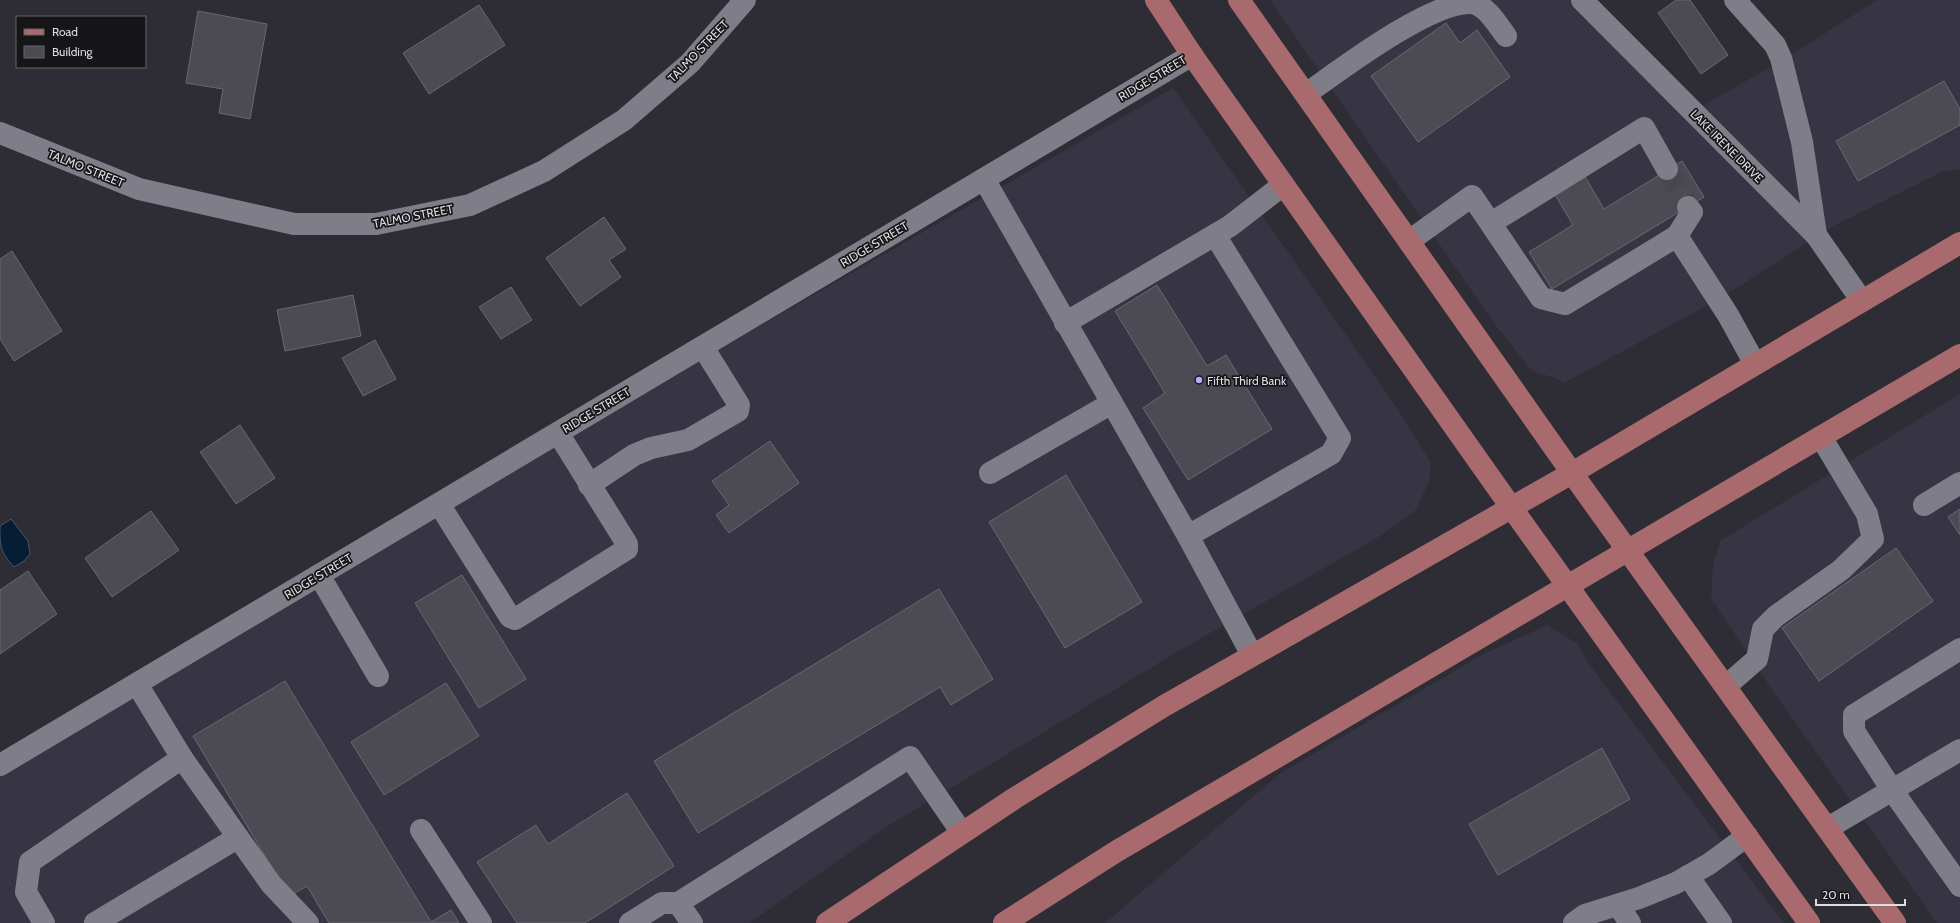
<svg xmlns="http://www.w3.org/2000/svg" width="1960" height="923" viewBox="0 0 1960 923" font-family="Cabin,sans-serif">
	<style>
		.built { fill: #373543 }
		.water { fill: #051e36; stroke: #465769 }
		.building { fill: #4c4b54; stroke: #696872 }
		.lines { fill: none; stroke-linecap: round; stroke-linejoin: round }
		.minor-tunnel { stroke: #48474f; stroke-width: 22; stroke-dasharray: 22 11; stroke-linecap: butt }
		.minor { stroke: #7f7e88; stroke-width: 22 }
		.major { stroke: #a86a6c; stroke-width: 22 }
		.poi-dot { fill: #b9abf7; stroke: #161619; stroke-width: 1.5 }
		.labels { text-anchor: middle; dominant-baseline: central; stroke-width: 3.5; stroke-linejoin: round; paint-order: stroke }
		.street-label { font-size: 12px; fill: #dddce1; stroke: #161619 }
		.poi-label { font-size: 12px; fill: #dddce1; stroke: #161619; text-anchor: start }
	</style>
	<rect width="100%" height="100%" fill="#2e2d35"/>
	<!-- built -->
	<g class="built">
		<path d="M1270,0H1583L1692,112L1793,54L1877,0H1960V169L1941,172L1835,225L1719,299L1564,383L1555,378L1532,371L1494,323Z"/>
		<path d="M1173,88L1397,408L1431,463L1429,481L1416,510L1377,538L1182,649L886,827L749,923H0V764Z"/>
		<path d="M1960,394V923H1937L1775,694L1711,598L1713,565L1720,541Z"/>
		<path d="M1547,625L1578,644L1588,663L1784,923H1105L1282,772L1480,656Z"/>
	</g>
	<!-- water -->
	<path class="water" d="M11,519L28,541L30,554L24,561L14,567C0,551 0,547 0,526Z"/>
	<!-- building -->
	<g class="building">
		<path d="M1676,0H1690L1728,55L1701,74L1658,13Z"/>
		<path d="M479,5L505,45L429,94L403,53Z"/>
		<path d="M198,11L267,24L250,119L219,113L223,89L186,83Z"/>
		<path d="M1446,23L1460,43L1477,30L1510,77L1418,142L1371,76Z"/>
		<path d="M1944,81L1960,109V125L1858,181L1836,141Z"/>
		<path d="M1682,161L1704,197L1552,289L1529,252L1573,225L1554,193L1584,175L1604,209Z"/>
		<path d="M604,217L626,249L609,260L621,277L580,306L546,258Z"/>
		<path d="M12,251L62,331L14,361L0,339V259Z"/>
		<path d="M1157,285L1207,366L1226,355L1272,429L1188,480L1143,408L1165,393L1115,311Z"/>
		<path d="M511,287L532,320L501,339L479,307Z"/>
		<path d="M353,295L361,336L285,351L277,310Z"/>
		<path d="M375,340L396,379L363,396L342,358Z"/>
		<path d="M240,425L275,478L236,504L200,452Z"/>
		<path d="M770,441L799,483L729,533L716,515L729,505L712,481Z"/>
		<path d="M1066,475L1142,602L1065,648L989,522Z"/>
		<path d="M1960,509V535L1948,517Z"/>
		<path d="M151,511L179,550L112,597L85,558Z"/>
		<path d="M1896,548L1933,601L1819,681L1782,628Z"/>
		<path d="M28,571L57,614L0,654V590Z"/>
		<path d="M462,575L526,679L479,708L415,603Z"/>
		<path d="M939,589L993,679L951,705L940,687L698,833L654,761Z"/>
		<path d="M285,681L431,922L451,910L459,923H329L307,886L289,896L193,736Z"/>
		<path d="M446,683L479,736L384,795L351,742Z"/>
		<path d="M1602,748L1630,799L1498,875L1469,824Z"/>
		<path d="M627,793L674,866L585,923H517L477,862L536,825L548,844Z"/>
	</g>
	<g class="lines">
		<!-- minor-tunnel -->
		<path class="minor-tunnel" d="M1667,169L1688,207"/>
		<!-- minor -->
		<g class="minor">
			<path d="M1582,0L1816,235L1862,301"/>
			<path d="M1735,0L1775,45L1781,58L1802,142L1816,235"/>
			<path d="M1306,94C1340,70 1432,0 1472,3C1487,6 1497,24 1506,36"/>
			<path d="M0,133L139,189L294,224H376L470,205L544,171L624,120L690,63L745,0"/>
			<path d="M984,179L1188,536L1331,454L1340,438L1215,235"/>
			<path d="M1491,223L1644,128L1667,169"/>
			<path d="M1677,236L1692,212L1688,207"/>
			<path d="M1409,241L1472,196L1541,298L1565,304L1677,236L1728,315L1755,364"/>
			<path d="M1065,323L1230,226L1283,185"/>
			<path d="M990,473L1112,403"/>
			<path d="M589,485L634,455L651,448L688,440L738,411L739,405L703,347"/>
			<path d="M439,504L510,617L515,619L627,549V544L558,433"/>
			<path d="M1924,505L1960,483"/>
			<path d="M1188,536L1252,655"/>
			<path d="M319,575L378,676"/>
			<path d="M1960,649L1854,715V731L1892,790L1960,886"/>
			<path d="M137,684L182,758"/>
			<path d="M1726,686L1757,659L1763,629L1776,616L1841,570L1873,539L1867,514L1821,437"/>
			<path d="M0,765L1192,55"/>
			<path d="M1828,828L1960,750"/>
			<path d="M421,830L481,923"/>
			<path d="M1688,876L1721,923"/>
			<path d="M1618,905L1630,923"/>
			<path d="M44,923L26,892L30,862L182,758L271,884L308,923"/>
			<path d="M95,923L237,838"/>
			<path d="M630,923L662,903H678"/>
			<path d="M692,923L678,903L910,757L962,833"/>
			<path d="M1574,923L1585,915L1639,898L1676,883L1709,864L1747,836"/>
		</g>
		<!-- major -->
		<g class="major">
			<path d="M1156,0L1192,55L1511,507L1809,923"/>
			<path d="M1239,0L1572,473L1895,923"/>
			<path d="M827,923L1015,798L1164,706L1572,473L1960,243"/>
			<path d="M1004,923L1117,851L1960,355"/>
		</g>
	</g>
	<!-- markers -->
	<circle class="poi-dot" cx="1199" cy="380" r="4"/>
	<g class="labels">
		<!-- street labels -->
		<g class="street-label">
			<text transform="translate(698 51) rotate(-46)">TALMO STREET</text>
			<text transform="translate(1152 78) rotate(-31)">RIDGE STREET</text>
			<text transform="translate(1727 146) rotate(45)">LAKE IRENE DRIVE</text>
			<text transform="translate(86 168) rotate(22)">TALMO STREET</text>
			<text transform="translate(413 216) rotate(-11)">TALMO STREET</text>
			<text transform="translate(874 244) rotate(-31)">RIDGE STREET</text>
			<text transform="translate(596 410) rotate(-31)">RIDGE STREET</text>
			<text transform="translate(318 576) rotate(-31)">RIDGE STREET</text>
		</g>
		<!-- poi labels -->
		<g class="poi-label">
			<text x="1207" y="380">Fifth Third Bank</text>
		</g>
	</g>
	<!-- legend -->
	<rect x="16" y="16" width="130" height="52" fill="#161619" stroke="#666569"/>
	<rect x="24" y="29" width="20" height="6" fill="#a86a6c" stroke="#666569"/>
	<text x="52" y="36" font-size="12" fill="#dddce1">Road</text>
	<rect x="24" y="46" width="20" height="12" fill="#4c4b54" stroke="#666569"/>
	<text x="52" y="56" font-size="12" fill="#dddce1">Building</text>
	<!-- scale -->
	<path d="M1816 899v6h89v-6" fill="none" stroke="#dddce1" stroke-width="2"/>
	<text x="1822" y="899" font-size="12" fill="#dddce1" stroke="#161619" stroke-width="3" paint-order="stroke">20 m</text>
</svg>
